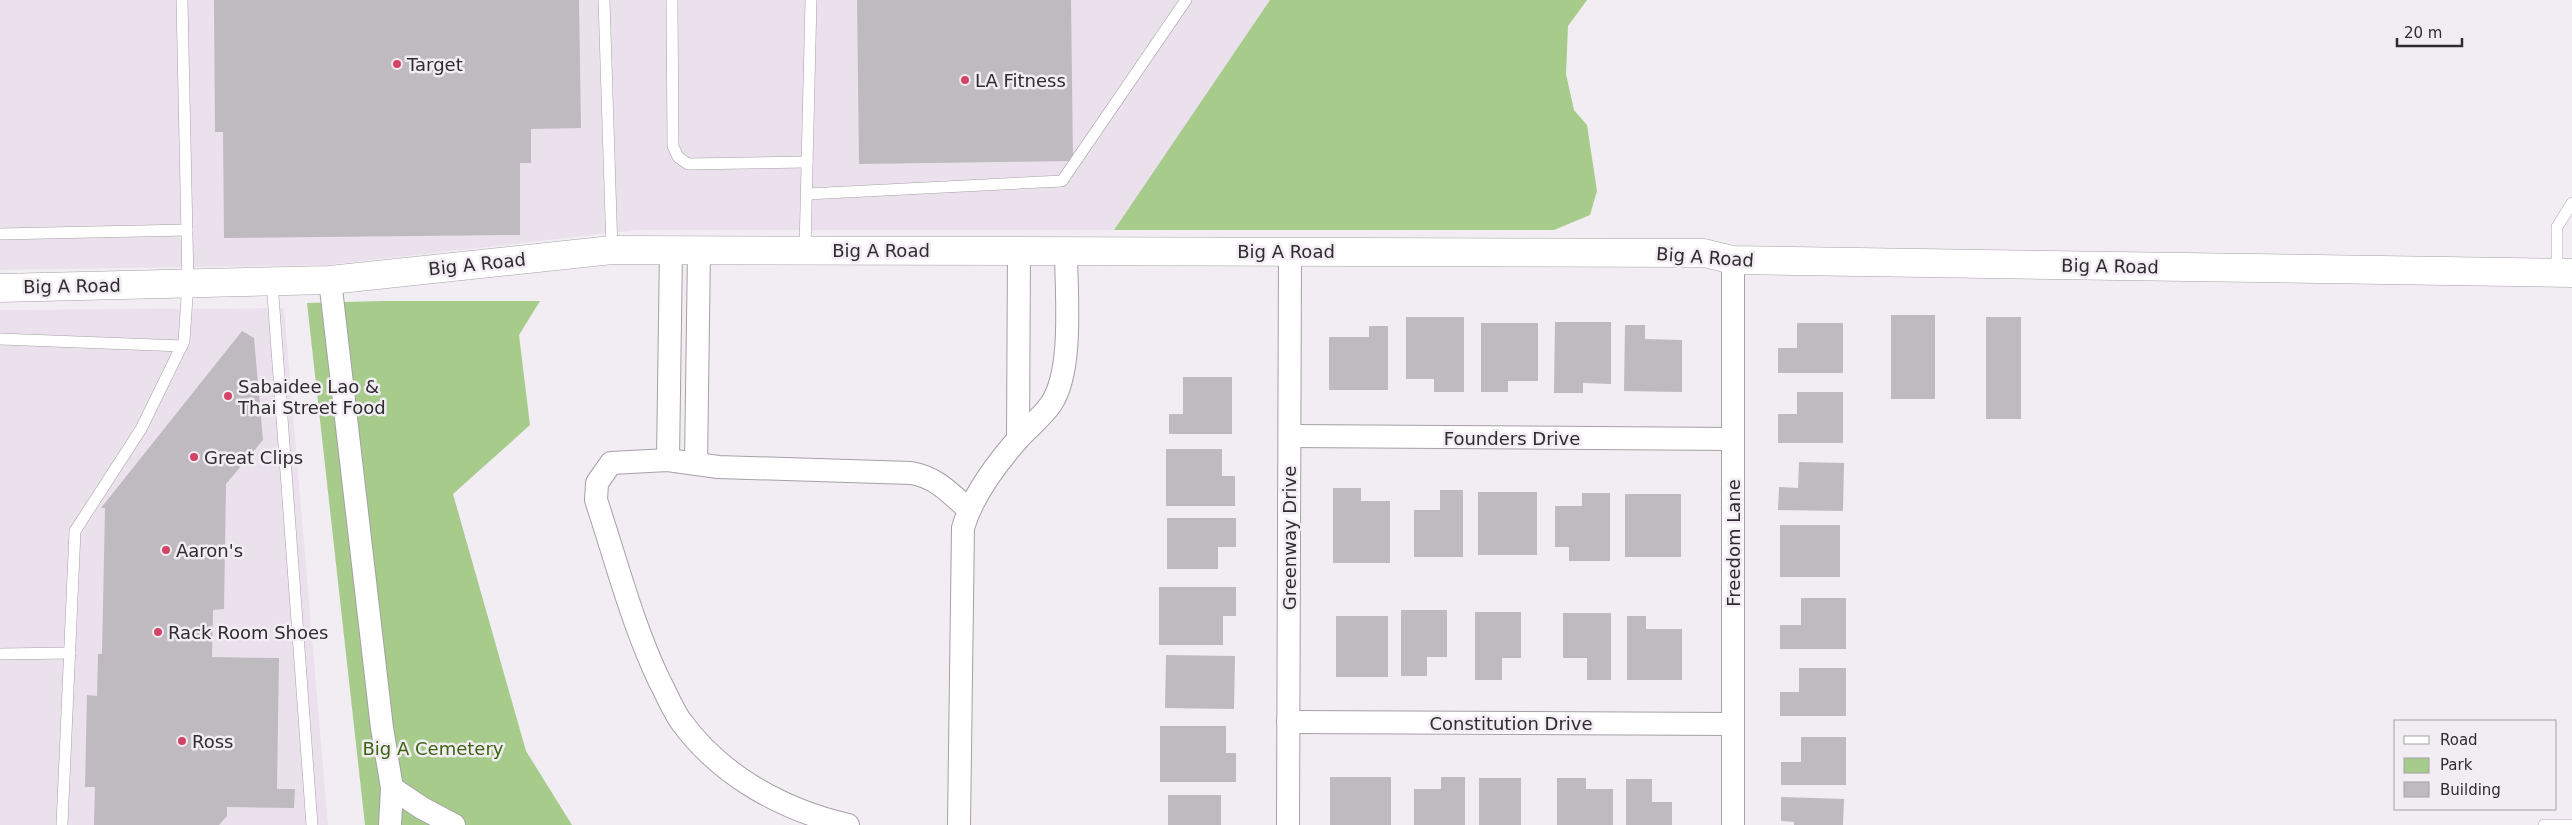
<svg xmlns="http://www.w3.org/2000/svg" width="2572" height="825" viewBox="0 0 2572 825" font-family="'DejaVu Sans',sans-serif">
	<style>
		.built { fill: #ebe1ed }
		.green { fill: #a6cb8b }
		.building { fill: #bebabf }
		.lines { fill: none; stroke-linecap: round; stroke-linejoin: round }
		.service-casing { stroke: #a5a0a5; stroke-width: 12 }
		.minor-casing { stroke: #a5a0a5; stroke-width: 24 }
		.tertiary-casing { stroke: #a5a0a5; stroke-width: 29 }
		.service { stroke: #fff; stroke-width: 11 }
		.minor { stroke: #fff; stroke-width: 22 }
		.tertiary { stroke: #fff; stroke-width: 28 }
		.poi-dot { fill: #d24366; stroke: #f2edf3; stroke-width: 2 }
		.labels { text-anchor: middle; dominant-baseline: central; stroke-width: 5; stroke-linejoin: round; paint-order: stroke }
		.poi-label { font-size: 18px; fill: #2e2c2e; stroke: #f2edf3; text-anchor: start }
		.street-label { font-size: 18px; fill: #2e2c2e; stroke: #f2edf3 }
		.park-label { font-size: 18px; fill: #3b6310; stroke: #f2edf3 }
	</style>
	<rect width="100%" height="100%" fill="#f2edf3"/>
	<!-- built -->
	<g class="built">
		<path d="M0,0H1270L1114,230H637L327,265L0,270Z"/>
		<path d="M284,308L328,825H0V310Z"/>
	</g>
	<!-- green -->
	<g class="green">
		<path d="M1270,0H1587L1568,26L1566,74L1574,110L1587,125L1597,191L1590,215L1554,230H1114Z"/>
		<path d="M384,301H540L519,335L530,425L453,494L526,751L572,825H365L307,303Z"/>
	</g>
	<!-- building -->
	<g class="building">
		<path d="M214,0H579L581,128L531,129V163H520V235L224,238L223,132H215Z"/>
		<path d="M857,0H1071L1073,161L859,164Z"/>
		<rect x="1891" y="315" width="44" height="84"/>
		<path d="M1406,317H1464V392H1434V379H1406Z"/>
		<rect x="1986" y="317" width="35" height="102"/>
		<path d="M1555,322H1611V384L1583,383V393H1554Z"/>
		<path d="M1481,323H1538V381H1508V392H1481Z"/>
		<path d="M1797,323H1843V373H1778V348H1797Z"/>
		<path d="M1625,325H1645V339L1682,340V392L1624,391Z"/>
		<path d="M1369,326H1388V390H1329V337H1369Z"/>
		<path d="M242,331L254,338L263,440L226,484L224,609L213,610L212,657L279,658L277,789H295L294,808L227,807V816L219,825H94L95,787H85L87,695L97,696L98,654H102L105,508H101Z"/>
		<path d="M1183,377H1232V434H1169V414H1183Z"/>
		<path d="M1797,392H1843V443H1778V414H1797Z"/>
		<path d="M1166,449H1222V476H1235V506H1166Z"/>
		<path d="M1799,462L1844,463L1843,511L1778,510L1779,487L1798,488Z"/>
		<path d="M1333,488H1361V501H1390V563H1333Z"/>
		<path d="M1440,490H1463V557H1414V510H1440Z"/>
		<rect x="1478" y="492" width="59" height="63"/>
		<path d="M1582,493H1610V561H1569V547H1555V506H1582Z"/>
		<rect x="1625" y="494" width="56" height="63"/>
		<path d="M1167,518H1236V547H1218V569H1167Z"/>
		<rect x="1780" y="525" width="60" height="52"/>
		<path d="M1159,587H1236V616H1223V645H1159Z"/>
		<path d="M1801,598H1846V649H1780V625H1801Z"/>
		<path d="M1401,610H1447V657H1427V676H1401Z"/>
		<path d="M1475,612H1521V658H1502V680H1475Z"/>
		<path d="M1563,613H1611V680H1587V658H1563Z"/>
		<rect x="1336" y="616" width="52" height="61"/>
		<path d="M1627,616H1646V629H1682V680H1627Z"/>
		<path d="M1166,655L1235,656L1234,709L1165,708Z"/>
		<path d="M1799,668H1846V716H1780V692H1799Z"/>
		<path d="M1160,726H1226V753H1236V782H1160Z"/>
		<path d="M1801,737H1846V785H1781V762H1801Z"/>
		<rect x="1330" y="777" width="61" height="48"/>
		<path d="M1441,777H1465V825H1414V789H1441Z"/>
		<rect x="1479" y="778" width="42" height="47"/>
		<path d="M1557,778H1586V789H1613V825H1557Z"/>
		<path d="M1626,779H1652V802H1672V825H1626Z"/>
		<rect x="1168" y="795" width="53" height="30"/>
		<path d="M1781,797L1844,799L1843,825H1794V822L1781,821Z"/>
	</g>
	<g class="lines">
		<!-- service casing -->
		<g class="service-casing">
			<g id="service">
				<path d="M604,0L612,250"/>
				<path d="M672,0L673,146L678,157L688,164L807,162"/>
				<path d="M807,194L1062,181L1186,0"/>
				<path d="M0,234L187,230"/>
				<path d="M805,250L811,0"/>
				<path d="M2557,273V227L2572,203"/>
				<path d="M272,282L312,825"/>
				<path d="M0,339L182,346"/>
				<path d="M0,654L70,653"/>
				<path d="M62,825L75,531L141,429L184,341L188,283L182,0"/>
				<path d="M2544,825H2572"/>
			</g>
		</g>
		<!-- minor casing -->
		<g class="minor-casing">
			<g id="minor">
				<path d="M1733,260V825"/>
				<path d="M330,280L382,728L392,788"/>
				<path d="M1290,436L1733,439"/>
				<path d="M1018,439L1019,250"/>
				<path d="M668,460L671,250"/>
				<path d="M696,463L699,250"/>
				<path d="M1288,722L1733,724"/>
				<path d="M390,825L392,788L422,808L454,825"/>
				<path d="M848,825C783,810 720,776 680,720C672,708 666,693 659,680C632,623 616,560 596,500L597,483L611,463L668,460L718,467L911,473C936,477 950,493 968,509"/>
				<path d="M959,825L963,528C972,496 997,463 1019,438C1029,427 1042,417 1051,404C1074,370 1066,292 1066,250"/>
				<path d="M1288,825L1290,250"/>
			</g>
		</g>
		<!-- tertiary casing -->
		<g class="tertiary-casing">
			<path id="tertiary" d="M0,288L330,280L612,250L1704,253L1733,260L2572,273"/>
		</g>
		<!-- service -->
		<use href="#service" class="service"/>
		<!-- minor -->
		<use href="#minor" class="minor"/>
		<!-- tertiary -->
		<use href="#tertiary" class="tertiary"/>
	</g>
	<!-- markers -->
	<g class="poi-dot">
		<circle cx="397" cy="64" r="5"/>
		<circle cx="965" cy="80" r="5"/>
		<circle cx="228" cy="396" r="5"/>
		<circle cx="194" cy="457" r="5"/>
		<circle cx="166" cy="550" r="5"/>
		<circle cx="158" cy="632" r="5"/>
		<circle cx="182" cy="741" r="5"/>
	</g>
	<g class="labels">
		<!-- poi labels -->
		<g class="poi-label">
			<text x="407" y="64">Target</text>
			<text x="975" y="80">LA Fitness</text>
			<text x="238" y="386">Sabaidee Lao &amp;<tspan x="238" dy="21">Thai Street Food</tspan></text>
			<text x="204" y="457">Great Clips</text>
			<text x="176" y="550">Aaron's</text>
			<text x="168" y="632">Rack Room Shoes</text>
			<text x="192" y="741">Ross</text>
		</g>
		<!-- street labels -->
		<g class="street-label">
			<text x="881" y="250">Big A Road</text>
			<text x="1286" y="251">Big A Road</text>
			<text transform="translate(1705 257) rotate(4)">Big A Road</text>
			<text transform="translate(477 264) rotate(-6)">Big A Road</text>
			<text transform="translate(2110 266) rotate(1)">Big A Road</text>
			<text transform="translate(72 286) rotate(-1)">Big A Road</text>
			<text x="1512" y="438">Founders Drive</text>
			<text transform="translate(1289 538) rotate(-90)">Greenway Drive</text>
			<text transform="translate(1733 543) rotate(-90)">Freedom Lane</text>
			<text x="1511" y="723">Constitution Drive</text>
		</g>
		<!-- park labels -->
		<g class="park-label">
			<text x="433" y="748">Big A Cemetery</text>
		</g>
	</g>
	<!-- legend -->
	<rect x="2394" y="720" width="162" height="90" fill="#f2edf3" stroke="#a4a0a4"/>
	<rect x="2404" y="736" width="25" height="8" fill="#ffffff" stroke="#a4a0a4"/>
	<text x="2440" y="745" font-size="15" fill="#2e2c2e">Road</text>
	<rect x="2404" y="758" width="25" height="15" fill="#a6cb8b" stroke="#a4a0a4"/>
	<text x="2440" y="770" font-size="15" fill="#2e2c2e">Park</text>
	<rect x="2404" y="782" width="25" height="15" fill="#bebabf" stroke="#a4a0a4"/>
	<text x="2440" y="795" font-size="15" fill="#2e2c2e">Building</text>
	<!-- scale -->
	<path d="M2397 38v8h65v-8" fill="none" stroke="#2e2c2e" stroke-width="2.5"/>
	<text x="2404" y="38" font-size="15" fill="#2e2c2e" stroke="#f2edf3" stroke-width="4" paint-order="stroke">20 m</text>
</svg>
